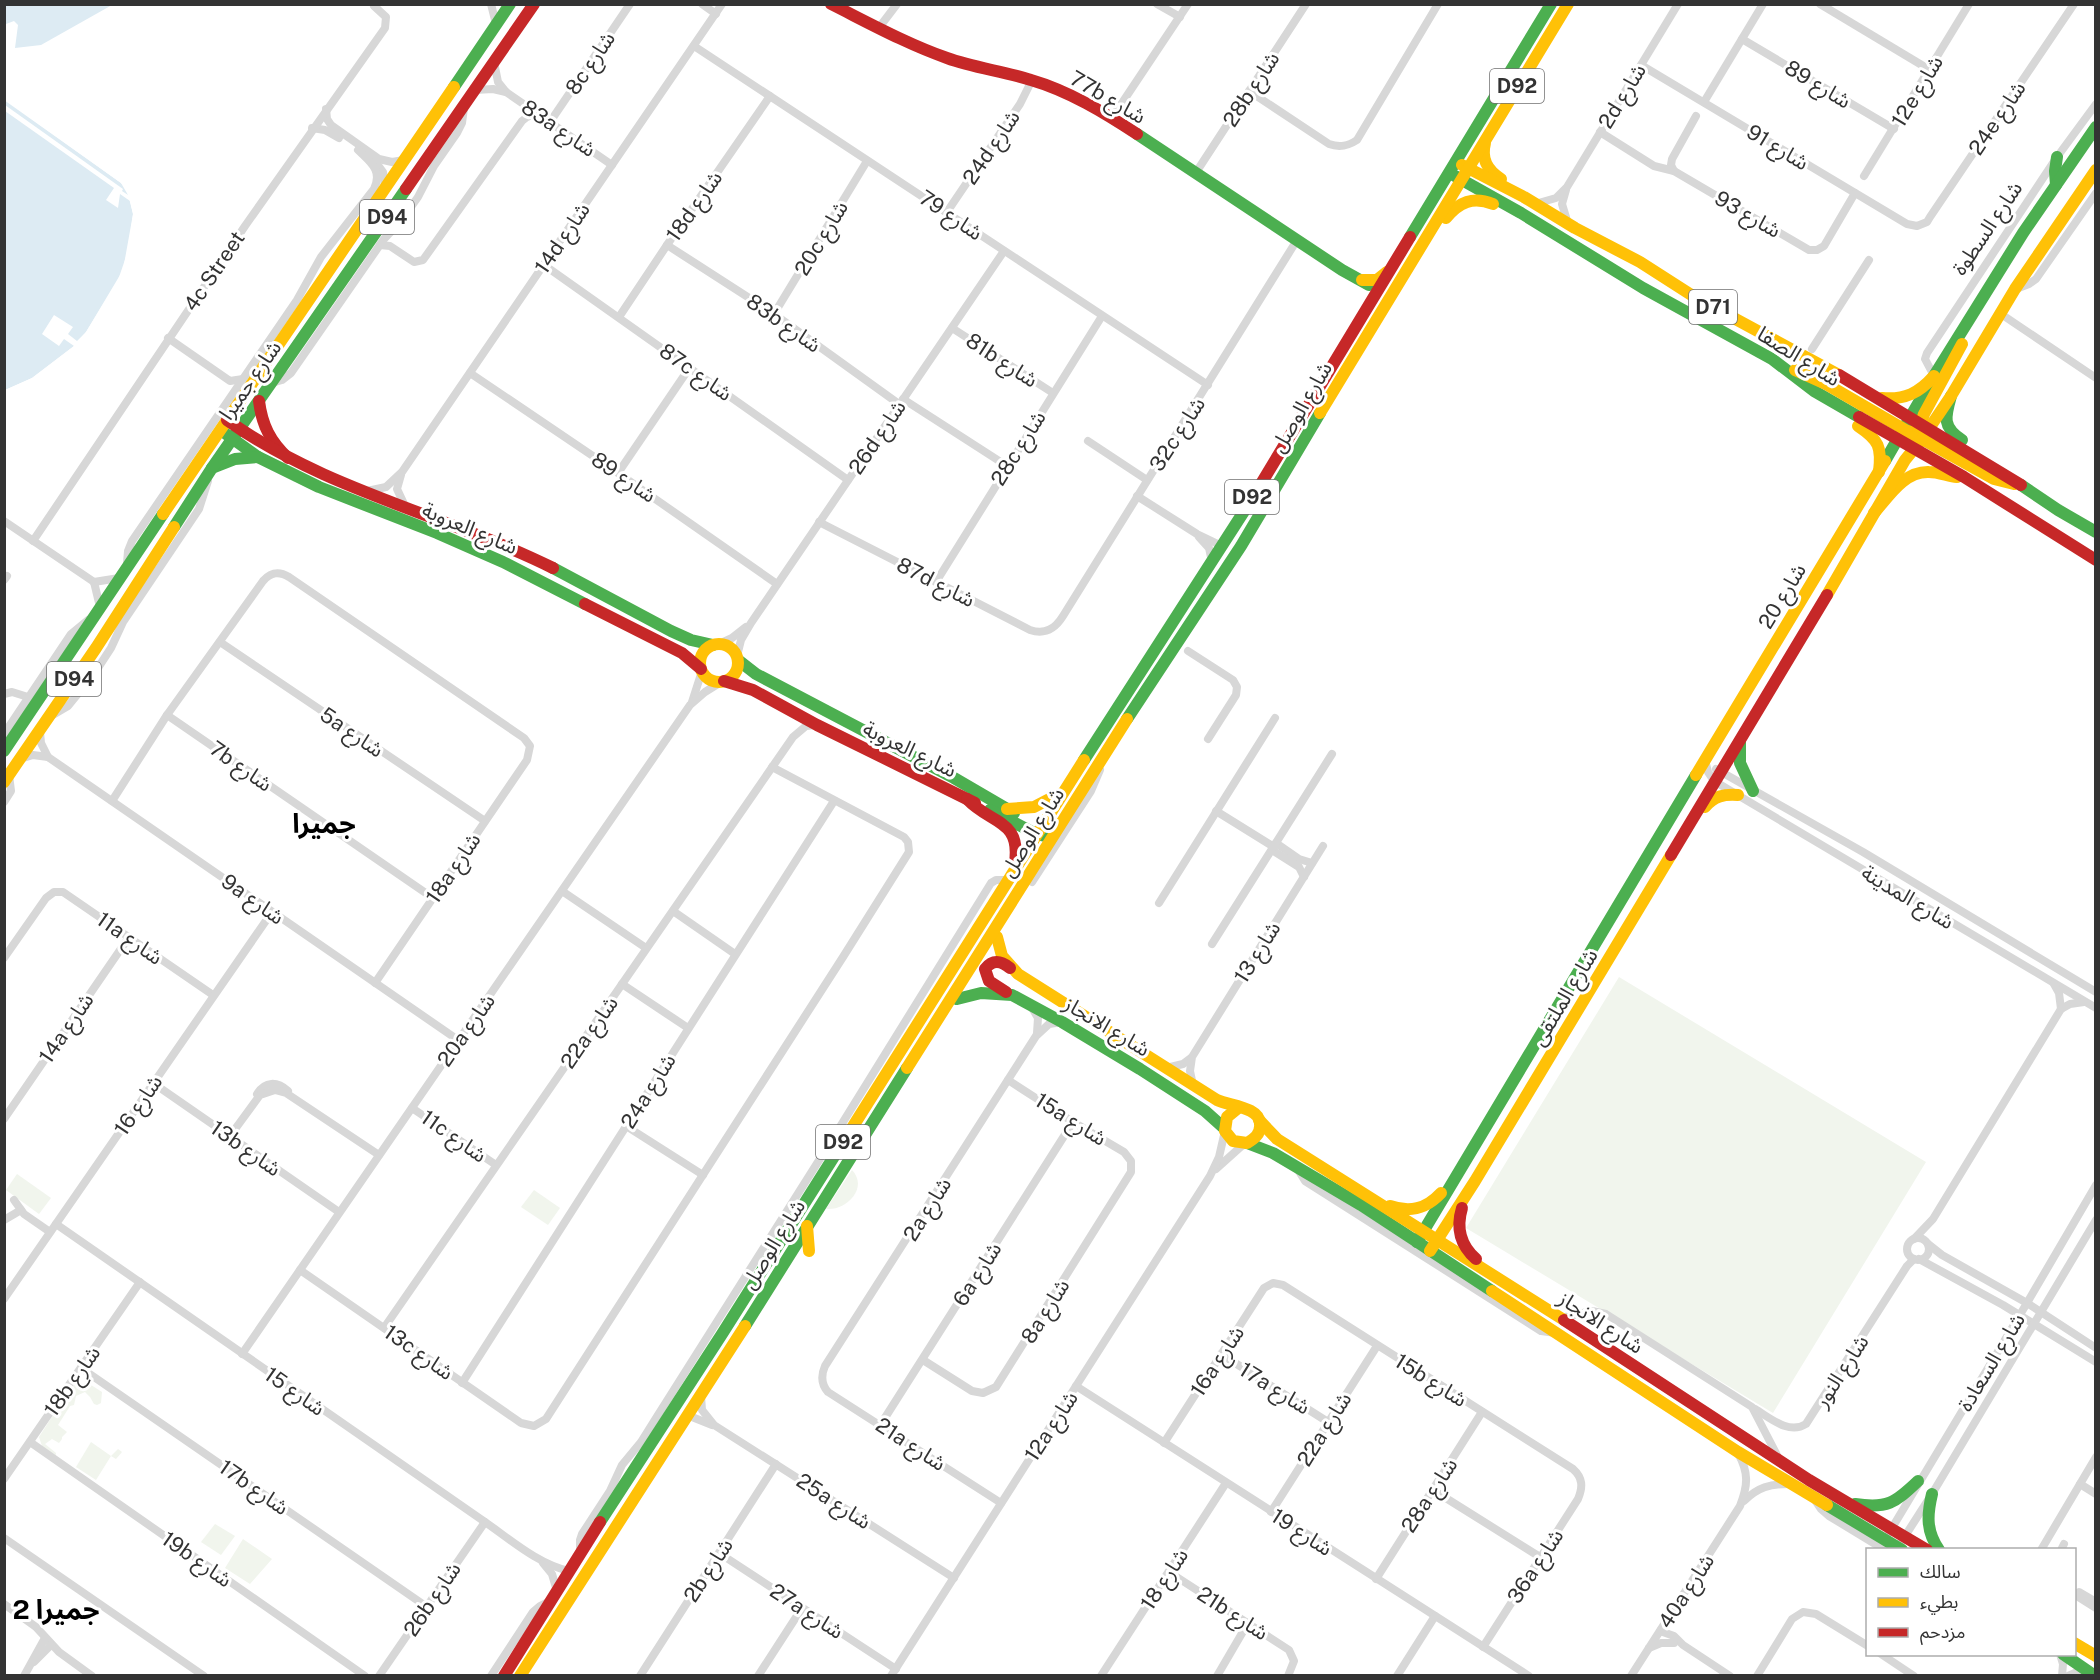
<svg xmlns="http://www.w3.org/2000/svg" width="2100" height="1680" viewBox="0 0 2100 1680" font-family="'Public Sans','Noto Sans Arabic',sans-serif">
	<style>
		.green { fill: #f1f5ed }
		.water { fill: #ddebf3 }
		.pier { fill: #fff }
		.lines { fill: none; stroke-linecap: round; stroke-linejoin: round }
		.street { stroke: #d7d7d7; stroke-width: 8 }
		.fast { stroke: #4caf50; stroke-width: 12 }
		.slow { stroke: #ffc107; stroke-width: 12 }
		.jam { stroke: #c62828; stroke-width: 12 }
		.labels { text-anchor: middle; dominant-baseline: central; stroke-width: 6; stroke-linejoin: round; paint-order: stroke }
		.shield { fill: #fff; stroke: #707070; stroke-width: 1.5 }
		.shield-label { font-size: 20px; font-weight: bold; fill: #333 }
		.street-label { font-size: 21px; fill: #333; stroke: #fff }
		.district-label { font-size: 27px; font-weight: bold; fill: #000; stroke: #fff }
	</style>
	<rect width="100%" height="100%" fill="#fff"/>
	<!-- green -->
	<g class="green">
		<path d="M1619,977L1926,1162L1773,1413L1466,1228Z"/>
		<path d="M852,1170C869,1188 846,1211 826,1209Z"/>
		<path d="M17,1174L51,1198L39,1214L6,1190Z"/>
		<path d="M534,1190L560,1208L548,1225L521,1207Z"/>
		<path d="M78,1382L91,1385L102,1392L101,1403L97,1405L94,1404L90,1397L85,1392L76,1396L74,1405L70,1406L58,1425L67,1432L62,1437V1439L59,1443L52,1439L45,1444L56,1453V1455L43,1449L39,1437L69,1390Z"/>
		<path d="M91,1442L111,1456L118,1449L122,1452L116,1459L111,1456L96,1480L76,1467Z"/>
		<path d="M215,1524L235,1536L221,1555L201,1542Z"/>
		<path d="M243,1539L272,1559L250,1584L225,1568Z"/>
	</g>
	<!-- water -->
	<g class="water">
		<path d="M5,5H112L41,45L15,48L18,25L14,21L6,24L5,43Z"/>
		<path d="M4,100L121,183L127,190L133,214L128,251L118,280L86,332L74,346L32,378L5,390Z"/>
	</g>
	<!-- pier -->
	<path class="pier" d="M4,97L123,181L129,189L136,214L126,271L88,334L76,348L33,380L5,393V390L32,378L74,346L64,339L59,346L42,334L54,315L73,327L68,334L77,341L86,332L123,270L133,214L130,201L120,194L118,208L106,200L114,188L5,111V105L123,189L122,191L128,195L121,183L5,100Z"/>
	<g class="lines">
		<!-- street -->
		<g class="street">
			<path d="M491,4L496,24"/>
			<path d="M702,4L716,14"/>
			<path d="M1157,4L1180,17"/>
			<path d="M1820,4L1930,70"/>
			<path d="M878,29L897,4"/>
			<path d="M1742,39L1894,129"/>
			<path d="M694,46L1208,385"/>
			<path d="M494,62L498,82L506,92L612,165"/>
			<path d="M1641,65L1907,224L1917,226L1927,222L1930,217L2074,4"/>
			<path d="M475,90L493,89L506,92"/>
			<path d="M1249,91L1329,144C1340,148 1348,146 1357,140L1438,4"/>
			<path d="M1704,102L1763,4"/>
			<path d="M326,109L327,119L331,125L379,159L392,162L404,160"/>
			<path d="M1696,116L1672,159L1671,165L1674,171L1809,250H1817L1824,246L1855,193"/>
			<path d="M1112,118L1188,4"/>
			<path d="M550,122L630,4"/>
			<path d="M312,128L325,130L339,138"/>
			<path d="M1600,132L1654,166L1674,171"/>
			<path d="M375,161L383,172L385,187"/>
			<path d="M1195,174L1306,4"/>
			<path d="M1864,176L1969,4"/>
			<path d="M1566,190L1562,204L1568,224"/>
			<path d="M1535,204L1556,198L1567,187L1678,4"/>
			<path d="M947,212L1020,104L1032,80"/>
			<path d="M380,245L390,246L414,262L423,260L522,121L527,117L537,113"/>
			<path d="M667,245L774,314L899,404"/>
			<path d="M544,265L848,480"/>
			<path d="M2016,289L2029,284L2036,279L2096,193"/>
			<path d="M774,314L867,161"/>
			<path d="M2001,314L2096,378"/>
			<path d="M619,317L667,245L770,96"/>
			<path d="M952,328L1053,393"/>
			<path d="M168,338L230,381L243,379"/>
			<path d="M1812,349L1869,260"/>
			<path d="M470,373L618,473L777,584"/>
			<path d="M1934,376L1925,359L1927,353L2057,157L2096,104"/>
			<path d="M272,383L282,380L291,373L384,239L401,221L418,197L434,166L457,133L462,123L464,108"/>
			<path d="M903,399L1007,466"/>
			<path d="M1088,441L1147,480"/>
			<path d="M618,473L690,367"/>
			<path d="M401,475L397,489L405,506"/>
			<path d="M367,491L386,487L402,472L722,4"/>
			<path d="M1137,496L1197,534L1222,546"/>
			<path d="M4,521L94,582"/>
			<path d="M819,522L1030,630C1045,635 1055,629 1063,616L1297,240"/>
			<path d="M1199,537L1209,548L1212,562"/>
			<path d="M33,541L245,226L385,28L386,17L374,6"/>
			<path d="M127,563L128,551L132,541L297,300L321,257L374,189C383,170 370,162 358,150"/>
			<path d="M4,580L7,576"/>
			<path d="M94,582L100,607"/>
			<path d="M94,582L119,578"/>
			<path d="M936,582L1102,316"/>
			<path d="M220,642L485,821"/>
			<path d="M719,644L732,638L746,627"/>
			<path d="M1188,651L1233,680L1237,687L1236,695L1208,739"/>
			<path d="M737,656L741,640L751,623L1004,251"/>
			<path d="M4,694L12,692L28,697"/>
			<path d="M692,702L702,671"/>
			<path d="M167,715L433,898"/>
			<path d="M51,716L68,706L94,674L111,648L123,622L199,509L208,481"/>
			<path d="M40,732L41,743L48,757"/>
			<path d="M4,734L71,634L88,620"/>
			<path d="M20,759L33,755L48,757L458,1040"/>
			<path d="M1705,760L1708,772L1714,781L2096,1008"/>
			<path d="M1716,769L1863,852L2096,992"/>
			<path d="M112,801L167,715L263,581C271,572 279,571 289,577L524,738L530,746L527,760L375,983"/>
			<path d="M4,802L11,791L9,775"/>
			<path d="M1216,811L1274,847"/>
			<path d="M1276,843L1299,859L1312,863"/>
			<path d="M1272,850L1299,867L1304,877"/>
			<path d="M1032,882L1091,791L1100,770"/>
			<path d="M562,891L646,948"/>
			<path d="M1159,903L1275,718"/>
			<path d="M673,911L735,954"/>
			<path d="M1212,944L1332,754"/>
			<path d="M4,958L46,898L54,892H63L213,995"/>
			<path d="M622,984L688,1028"/>
			<path d="M2054,984L2059,993L2061,1009"/>
			<path d="M1031,1006L1038,1018L1037,1033"/>
			<path d="M1166,1068L1183,1064L1191,1058"/>
			<path d="M153,1083L339,1212"/>
			<path d="M1193,1085L1190,1071L1192,1057L1323,846"/>
			<path d="M257,1094C265,1081 277,1081 288,1091"/>
			<path d="M412,1108L496,1165"/>
			<path d="M4,1119L129,937"/>
			<path d="M626,1126L703,1175"/>
			<path d="M230,1136L260,1095L275,1090L286,1093L379,1155"/>
			<path d="M1295,1165L1305,1181L1541,1331L1556,1333"/>
			<path d="M1216,1169L1245,1143"/>
			<path d="M14,1200L24,1214L50,1232"/>
			<path d="M4,1220L21,1210"/>
			<path d="M56,1224L485,1522C511,1540 538,1564 569,1571"/>
			<circle cx="1918" cy="1249" r="11"/>
			<path d="M1914,1239L1933,1219L2061,1009L2070,1004L2084,1002"/>
			<path d="M1928,1244L1942,1255L2027,1303L2096,1348"/>
			<path d="M1919,1259L2003,1305L2096,1362"/>
			<path d="M300,1270L521,1423L534,1426L546,1419L843,957L909,852L908,842L904,837L772,767"/>
			<path d="M4,1299L272,912"/>
			<path d="M1561,1318L1592,1311L1606,1314L1752,1407L1779,1459"/>
			<path d="M384,1328L793,737L806,726L817,725"/>
			<path d="M242,1354L690,705L705,692L721,682"/>
			<path d="M1221,1354L1328,1422"/>
			<path d="M923,1360L972,1391L983,1393L996,1387L1131,1172V1161L1124,1152L1073,1122L1008,1080"/>
			<path d="M81,1368L427,1607"/>
			<path d="M462,1383L834,801"/>
			<path d="M1076,1386L1529,1676"/>
			<path d="M701,1396L702,1410L714,1425L954,1578"/>
			<path d="M1755,1409C1770,1418 1789,1435 1806,1424L1907,1266L1914,1259"/>
			<path d="M687,1415L712,1425"/>
			<path d="M881,1424L1073,1122"/>
			<path d="M30,1442L365,1676"/>
			<path d="M1164,1443L1264,1288L1273,1283L1283,1285L1573,1469C1583,1478 1583,1487 1578,1499L1483,1647"/>
			<path d="M4,1479L140,1282"/>
			<path d="M2080,1484L2096,1494"/>
			<path d="M1433,1490L1540,1557"/>
			<path d="M1815,1500L1821,1509L1829,1516L1885,1550"/>
			<path d="M1744,1501C1758,1487 1770,1484 1789,1484"/>
			<path d="M1001,1503L828,1392C821,1384 821,1375 825,1366L1036,1036L1049,1024L1062,1022"/>
			<path d="M1271,1512L1377,1346"/>
			<path d="M1889,1533L2027,1303L2096,1185"/>
			<path d="M4,1538L204,1676"/>
			<path d="M1898,1547L1932,1494L2096,1220"/>
			<path d="M580,1550V1540L582,1534L610,1491L622,1465L641,1442L656,1418L835,1135L991,883L996,880H1007"/>
			<path d="M2041,1550L2096,1457"/>
			<path d="M2061,1550L2064,1544"/>
			<path d="M719,1553L896,1669"/>
			<path d="M543,1563L552,1574L557,1591"/>
			<path d="M1169,1572L1289,1650L1294,1661L1288,1676"/>
			<path d="M1376,1579L1482,1412"/>
			<path d="M2096,1602L2079,1592L2076,1594L2077,1596L2096,1608"/>
			<path d="M4,1604L36,1627L59,1652L92,1676"/>
			<path d="M1660,1631L1674,1636L1683,1645L1730,1676"/>
			<path d="M1649,1648L1661,1643H1674"/>
			<path d="M1881,1654L1914,1676"/>
			<path d="M2060,1654L2063,1664L2062,1676"/>
			<path d="M34,1662L51,1645"/>
			<path d="M24,1676L45,1638"/>
			<path d="M379,1676L485,1522"/>
			<path d="M491,1676L533,1612L540,1606L548,1602"/>
			<path d="M640,1676L776,1464"/>
			<path d="M758,1676L802,1608"/>
			<path d="M891,1676L1210,1176L1219,1157L1225,1131"/>
			<path d="M1101,1676L1226,1483"/>
			<path d="M1217,1676L1248,1623"/>
			<path d="M1397,1676L1435,1616"/>
			<path d="M1631,1676L1740,1506C1748,1485 1749,1473 1738,1453"/>
			<path d="M1757,1676L1792,1619L1803,1612L1816,1614L1868,1646"/>
			<path d="M2068,1676L2084,1669"/>
		</g>
		<!-- fast -->
		<g class="fast">
			<path d="M454,87L510,4"/>
			<path d="M1137,134L1342,270L1369,285"/>
			<path d="M1455,176L1521,213L1643,288L1772,359L1814,391L1859,417"/>
			<path d="M2056,185L2055,171L2057,157"/>
			<path d="M1410,237L1551,4"/>
			<path d="M1951,396C1945,417 1942,427 1962,440"/>
			<path d="M226,434L258,457L319,487L437,533L503,562L585,604"/>
			<path d="M1885,461L1934,376L2023,233L2096,127"/>
			<path d="M212,468L235,459L258,457"/>
			<path d="M2021,485L2058,510L2096,532"/>
			<path d="M174,527L212,468L406,189"/>
			<path d="M553,568L671,631L691,640L713,645"/>
			<path d="M738,660L756,674L954,778L1014,813"/>
			<path d="M1127,719L1241,546L1320,413"/>
			<path d="M1740,741V763L1753,791"/>
			<path d="M4,751L163,514"/>
			<path d="M1084,760L1250,502"/>
			<path d="M990,810L1036,834L1045,836"/>
			<path d="M957,999L981,993L1012,995L1062,1022L1140,1069L1205,1111L1224,1128"/>
			<path d="M1247,1143L1273,1153L1361,1205L1492,1291"/>
			<path d="M1417,1242L1696,775"/>
			<path d="M745,1326L907,1068"/>
			<path d="M1932,1494C1927,1515 1926,1531 1939,1550"/>
			<path d="M1855,1504C1887,1509 1895,1503 1918,1481"/>
			<path d="M1827,1505L1902,1550"/>
			<path d="M600,1522L722,1334L840,1147"/>
			<path d="M2063,1654L2095,1676"/>
		</g>
		<!-- slow -->
		<g class="slow">
			<path d="M1485,143C1481,159 1487,170 1501,179"/>
			<path d="M1462,165L1524,197L1575,228L1640,262L1693,296L1839,375"/>
			<path d="M1446,218C1459,202 1473,196 1493,204"/>
			<path d="M1362,280H1377L1387,272"/>
			<path d="M1795,370L1826,384L1907,431L1918,433L1929,428"/>
			<path d="M1882,398C1905,400 1919,393 1934,376"/>
			<path d="M1320,413L1568,4"/>
			<path d="M1858,426C1879,440 1882,447 1879,472"/>
			<path d="M1918,432L1924,414L1962,344"/>
			<path d="M1907,437L1922,439L1994,479L2014,484"/>
			<path d="M1874,513C1889,496 1904,471 1929,472C1938,472 1948,476 1957,477"/>
			<path d="M163,514L454,87"/>
			<path d="M1827,595L1905,460L1922,439L1951,396L2015,289L2096,170"/>
			<circle cx="719" cy="663" r="19"/>
			<path d="M1696,775L1885,461"/>
			<path d="M4,782L96,648L174,527"/>
			<path d="M1705,807C1714,796 1724,794 1738,795"/>
			<path d="M1007,809L1034,807L1059,794"/>
			<path d="M997,937L1002,956L1018,974L1217,1100C1230,1106 1260,1107 1260,1124C1261,1134 1254,1139 1247,1143L1233,1141L1225,1131L1227,1117L1238,1108"/>
			<path d="M907,1068L1127,719"/>
			<path d="M1259,1120L1277,1139L1564,1320"/>
			<path d="M840,1147L1084,760"/>
			<path d="M1390,1206C1410,1213 1426,1209 1441,1193"/>
			<path d="M807,1226L809,1251"/>
			<path d="M1430,1251L1475,1181L1671,855"/>
			<path d="M1492,1291L1738,1452L1827,1505"/>
			<path d="M2074,1643L2096,1656"/>
			<path d="M520,1676L745,1326"/>
		</g>
		<!-- jam -->
		<g class="jam">
			<path d="M831,4C869,23 907,44 947,58C974,68 1004,71 1031,80C1069,91 1105,113 1137,134"/>
			<path d="M406,189L534,4"/>
			<path d="M1839,375L2021,485"/>
			<path d="M259,401C262,425 270,441 288,458"/>
			<path d="M1859,417L1964,477L2096,560"/>
			<path d="M227,420C325,490 446,515 553,568"/>
			<path d="M1250,502L1410,237"/>
			<path d="M585,604L682,653L701,669"/>
			<path d="M724,681L753,690L817,725L975,803"/>
			<path d="M967,799C990,824 1021,819 1015,862"/>
			<path d="M1671,855L1827,595"/>
			<path d="M1006,992L989,981L985,969C993,959 1001,961 1010,968"/>
			<path d="M1462,1208C1456,1228 1460,1245 1476,1259"/>
			<path d="M1564,1320L1809,1480L1927,1550"/>
			<path d="M504,1676L600,1522"/>
		</g>
	</g>
	<g class="labels">
		<!-- shield labels -->
		<g class="shield">
			<rect x="1490" y="69" width="54" height="34" rx="4.5"/>
			<rect x="360" y="200" width="54" height="34" rx="4.5"/>
			<rect x="1689" y="290" width="48" height="34" rx="4.5"/>
			<rect x="1225" y="480" width="54" height="34" rx="4.5"/>
			<rect x="47" y="662" width="54" height="34" rx="4.5"/>
			<rect x="816" y="1125" width="54" height="34" rx="4.5"/>
		</g>
		<g class="shield-label">
			<text x="1517" y="86">D92</text>
			<text x="387" y="217">D94</text>
			<text x="1713" y="307">D71</text>
			<text x="1252" y="497">D92</text>
			<text x="74" y="679">D94</text>
			<text x="843" y="1142">D92</text>
		</g>
		<!-- street labels -->
		<g class="street-label">
			<text transform="translate(590 63) rotate(-56)">8c شارع</text>
			<text transform="translate(1818 84) rotate(31)">شارع 89</text>
			<text transform="translate(1251 89) rotate(-57)">28b شارع</text>
			<text transform="translate(1917 91) rotate(-59)">12e شارع</text>
			<text transform="translate(1622 96) rotate(-59)">2d شارع</text>
			<text transform="translate(1108 97) rotate(30)">77b شارع</text>
			<text transform="translate(1997 118) rotate(-56)">24e شارع</text>
			<text transform="translate(559 128) rotate(34)">83a شارع</text>
			<text transform="translate(991 147) rotate(-56)">24d شارع</text>
			<text transform="translate(1778 147) rotate(31)">شارع 91</text>
			<text transform="translate(694 206) rotate(-55)">18d شارع</text>
			<text transform="translate(1748 214) rotate(30)">شارع 93</text>
			<text transform="translate(951 215) rotate(34)">شارع 79</text>
			<text transform="translate(1987 228) rotate(-56)">شارع السطوة</text>
			<text transform="translate(562 238) rotate(-56)">14d شارع</text>
			<text transform="translate(821 238) rotate(-59)">20c شارع</text>
			<text transform="translate(214 271) rotate(-56)">4c Street</text>
			<text transform="translate(784 323) rotate(35)">83b شارع</text>
			<text transform="translate(1799 356) rotate(32)">شارع الصفا</text>
			<text transform="translate(1002 360) rotate(33)">81b شارع</text>
			<text transform="translate(696 372) rotate(35)">87c شارع</text>
			<text transform="translate(250 380) rotate(-55)">شارع جميرا</text>
			<text transform="translate(1301 407) rotate(-60)">شارع الوصل</text>
			<text transform="translate(1177 434) rotate(-57)">32c شارع</text>
			<text transform="translate(877 437) rotate(-56)">26d شارع</text>
			<text transform="translate(1018 448) rotate(-58)">28c شارع</text>
			<text transform="translate(624 477) rotate(34)">شارع 89</text>
			<text transform="translate(470 528) rotate(23)">شارع العروبة</text>
			<text transform="translate(936 582) rotate(27)">87d شارع</text>
			<text transform="translate(1782 596) rotate(-59)">شارع 20</text>
			<text transform="translate(352 732) rotate(34)">5a شارع</text>
			<text transform="translate(910 749) rotate(26)">شارع العروبة</text>
			<text transform="translate(241 766) rotate(35)">7b شارع</text>
			<text transform="translate(1032 832) rotate(-58)">شارع الوصل</text>
			<text transform="translate(453 868) rotate(-56)">18a شارع</text>
			<text transform="translate(1908 897) rotate(31)">شارع المدينة</text>
			<text transform="translate(253 899) rotate(35)">9a شارع</text>
			<text transform="translate(130 938) rotate(35)">11a شارع</text>
			<text transform="translate(1257 952) rotate(-58)">شارع 13</text>
			<text transform="translate(1564 997) rotate(-59)">شارع الملتقى</text>
			<text transform="translate(1107 1026) rotate(31)">شارع الانجاز</text>
			<text transform="translate(66 1028) rotate(-56)">14a شارع</text>
			<text transform="translate(466 1030) rotate(-55)">20a شارع</text>
			<text transform="translate(589 1032) rotate(-55)">22a شارع</text>
			<text transform="translate(648 1091) rotate(-58)">24a شارع</text>
			<text transform="translate(138 1105) rotate(-56)">شارع 16</text>
			<text transform="translate(1071 1119) rotate(32)">15a شارع</text>
			<text transform="translate(454 1136) rotate(35)">11c شارع</text>
			<text transform="translate(246 1148) rotate(35)">13b شارع</text>
			<text transform="translate(927 1209) rotate(-58)">2a شارع</text>
			<text transform="translate(773 1244) rotate(-58)">شارع الوصل</text>
			<text transform="translate(977 1274) rotate(-58)">6a شارع</text>
			<text transform="translate(1045 1311) rotate(-58)">8a شارع</text>
			<text transform="translate(1601 1322) rotate(33)">شارع الانجاز</text>
			<text transform="translate(419 1352) rotate(35)">13c شارع</text>
			<text transform="translate(1217 1361) rotate(-57)">16a شارع</text>
			<text transform="translate(1991 1362) rotate(-59)">شارع السعادة</text>
			<text transform="translate(1841 1371) rotate(-57)">شارع النور</text>
			<text transform="translate(1431 1380) rotate(32)">15b شارع</text>
			<text transform="translate(72 1381) rotate(-55)">18b شارع</text>
			<text transform="translate(1275 1388) rotate(32)">17a شارع</text>
			<text transform="translate(295 1391) rotate(35)">شارع 15</text>
			<text transform="translate(1051 1426) rotate(-57)">12a شارع</text>
			<text transform="translate(1324 1429) rotate(-58)">22a شارع</text>
			<text transform="translate(911 1444) rotate(33)">21a شارع</text>
			<text transform="translate(254 1487) rotate(35)">17b شارع</text>
			<text transform="translate(1429 1495) rotate(-57)">28a شارع</text>
			<text transform="translate(834 1501) rotate(33)">25a شارع</text>
			<text transform="translate(1302 1532) rotate(33)">شارع 19</text>
			<text transform="translate(197 1559) rotate(35)">19b شارع</text>
			<text transform="translate(1535 1566) rotate(-57)">36a شارع</text>
			<text transform="translate(708 1570) rotate(-57)">2b شارع</text>
			<text transform="translate(1164 1579) rotate(-57)">شارع 18</text>
			<text transform="translate(1686 1591) rotate(-57)">40a شارع</text>
			<text transform="translate(432 1599) rotate(-56)">26b شارع</text>
			<text transform="translate(807 1611) rotate(33)">27a شارع</text>
			<text transform="translate(1233 1613) rotate(33)">21b شارع</text>
		</g>
		<!-- district labels -->
		<g class="district-label">
			<text x="324" y="823">جميرا</text>
			<text x="56" y="1609">جميرا 2</text>
		</g>
	</g>
	<!-- border -->
	<rect width="2100" height="1680" fill="none" stroke="#333333" stroke-width="12"/>
	<!-- legend -->
	<rect x="1866" y="1548" width="210" height="108" fill="#ffffff" stroke="#adadad" stroke-width="1.5"/>
	<rect x="1878" y="1568" width="30" height="9" fill="#4caf50" stroke="#adadad" stroke-width="1.5"/>
	<text x="1920" y="1578" font-size="18" fill="#333333">سالك</text>
	<rect x="1878" y="1598" width="30" height="9" fill="#ffc107" stroke="#adadad" stroke-width="1.5"/>
	<text x="1920" y="1608" font-size="18" fill="#333333">بطيء</text>
	<rect x="1878" y="1628" width="30" height="9" fill="#c62828" stroke="#adadad" stroke-width="1.5"/>
	<text x="1920" y="1638" font-size="18" fill="#333333">مزدحم</text>
</svg>
